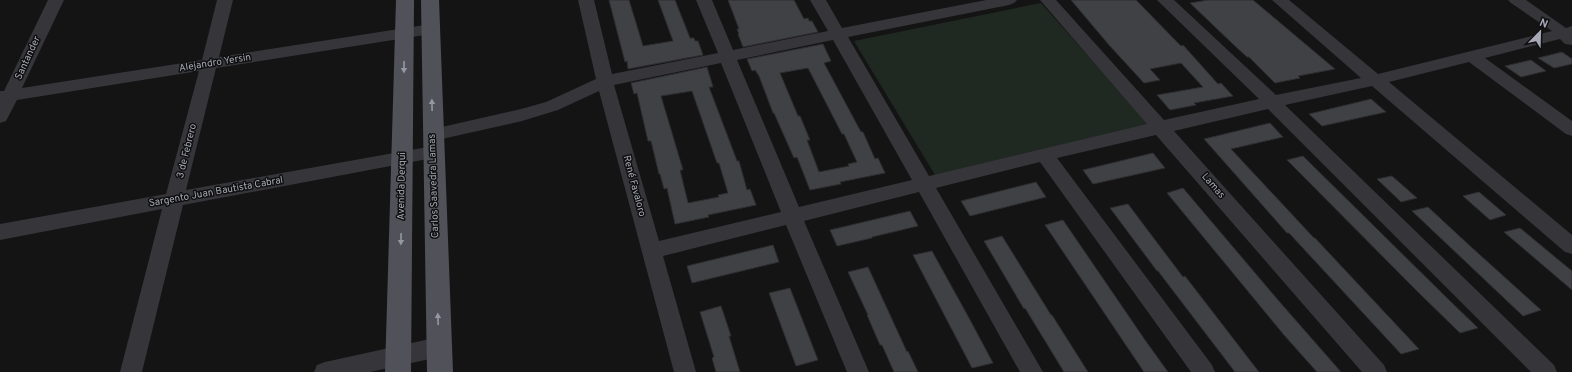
<svg xmlns="http://www.w3.org/2000/svg" width="1572" height="372" viewBox="0 0 1572 372" font-family="Overpass,sans-serif">
	<style>
		.green { fill: #202822 }
		.building { fill: #404145; stroke: #2e2e31; fill-rule: evenodd }
		.lines { fill: none; stroke-linecap: round; stroke-linejoin: round }
		.minor { fill: #35353a; fill-rule: evenodd }
		.major { fill: #515259; fill-rule: evenodd }
		.oneway { fill: #9598a3 }
		.labels { text-anchor: middle; dominant-baseline: central; stroke-width: 3; stroke-linejoin: round; paint-order: stroke }
		.street-label { font-size: 10px; fill: #a6a9b5; stroke: #0f0f10 }
	</style>
	<rect width="100%" height="100%" fill="#141415"/>
	<!-- green -->
	<path class="green" d="M1041,3L1149,124L935,175L854,41Z"/>
	<!-- building -->
	<g class="building">
		<path d="M609,0H629L643,46L673,41L658,0H675L690,38H694L695,41H698L703,55L628,69L627,61L625,62Z"/>
		<path d="M728,0H794L804,19L808,18L809,21H812L818,32L743,47L738,34H739L737,29H739Z"/>
		<path d="M1071,0H1136L1181,46L1183,45L1218,84L1221,83L1233,96L1194,103L1196,105L1170,110L1157,95L1203,87L1181,63L1150,69L1160,80L1144,83L1109,45Z"/>
		<path d="M1208,0H1253L1335,69L1298,76L1300,78L1275,83L1249,57H1247L1235,46L1190,3Z"/>
		<path d="M823,44L831,61L824,63L861,132H863L875,159L878,158L885,173L840,182L841,184L810,190L797,157L794,158L774,113H773L759,76L755,70L752,71L747,59ZM808,68L842,134H844L857,162L848,164L849,166L819,172L807,140H810L800,116H798L780,73Z"/>
		<path d="M1562,52L1572,59V64L1554,68L1538,58Z"/>
		<path d="M1531,60L1546,71L1521,77L1505,66Z"/>
		<path d="M707,67L713,87H709L737,161H739L747,190L750,189L756,205L708,215L709,217L675,224L667,188L664,189L660,174H659L651,141H648L637,93L634,94L631,83ZM692,91L717,163H719L728,193L718,195L719,197L688,203L680,170H683L661,96Z"/>
		<path d="M1371,99L1386,112L1322,126L1309,114Z"/>
		<path d="M1270,123L1283,137L1231,149L1314,238H1315L1419,349L1401,354L1289,233H1287L1204,139Z"/>
		<path d="M1153,153L1165,168L1093,184L1083,170Z"/>
		<path d="M1303,156L1448,299L1478,328L1460,333L1418,292L1287,160Z"/>
		<path d="M1392,176L1417,198L1401,202L1377,179Z"/>
		<path d="M1036,182L1046,197L970,216L961,201Z"/>
		<path d="M1183,188L1278,300L1341,372H1317L1284,335L1167,193Z"/>
		<path d="M1479,192L1506,215L1490,220L1463,196Z"/>
		<path d="M1128,204L1183,277L1185,276L1259,372H1235L1158,271H1157L1110,208Z"/>
		<path d="M1428,207L1469,245L1541,310L1523,316L1412,211Z"/>
		<path d="M910,211L918,226L872,237V238L837,246L830,230Z"/>
		<path d="M1063,220L1145,340L1168,372H1144L1045,225Z"/>
		<path d="M1520,228L1572,271V290L1504,232Z"/>
		<path d="M1002,236L1051,315H1052L1088,372H1064L1025,308L1024,309L984,241Z"/>
		<path d="M773,245L779,262L692,283L687,266Z"/>
		<path d="M932,251L969,318L993,363L972,368L913,255Z"/>
		<path d="M868,267L907,352L908,351L918,372H894L882,345H880L867,315H868L848,272Z"/>
		<path d="M790,288L818,360L796,366L769,293Z"/>
		<path d="M721,306L731,336H729L740,372H716L712,358L714,357L700,312Z"/>
	</g>
	<g class="lines">
		<!-- minor -->
		<g class="minor">
			<path d="M48,0H64L22,88L202,60L217,0H233L219,57L431,24L437,26L439,29L437,32L431,34L216,68L186,190L433,146L439,147L442,152L439,157L433,158L183,205L142,372H120L162,209L0,240V224L166,194L199,71L17,100L6,121L0,123V91H4Z"/>
			<path d="M578,0H594L612,74L718,53L696,0H712L733,50L828,31L810,0H826L842,28L986,0H1017L1014,3L1009,5L848,37L929,176L1147,124L1040,0H1056L1164,120L1259,99L1157,0H1174L1276,95L1361,78L1272,0H1289L1378,74L1552,31L1511,3L1508,0H1526L1566,28L1572,26V45L1565,44L1560,39L1485,58L1572,121V136L1566,134L1469,62L1389,82L1572,235V254L1565,252L1372,86L1285,105L1554,365L1557,372H1531L1268,109L1174,131L1384,365L1387,372H1362L1156,135L1057,158L1212,365L1215,372H1191L1040,162L936,188L1043,372H1020L919,192L804,221L869,372H847L786,225L663,256L696,372H674L599,91L558,110L522,121L433,141L427,139L424,135L427,131L433,129L521,109L546,102L596,79ZM833,40L912,180L799,207L737,60ZM721,63L781,212L659,241L614,85Z"/>
			<path d="M439,337L447,340L450,347L447,354L439,357L370,372H314L317,365L325,362Z"/>
		</g>
		<!-- major -->
		<g class="major">
			<path d="M396,0H414L411,372H385Z"/>
			<path d="M421,0H439L453,372H427Z"/>
		</g>
	</g>
	<!-- one-way arrows -->
	<defs><path id="oneway-solid" d="M-6-.8H1V-3.2L6.5 0L1 3.2V.8H-6Z"/></defs>
	<g class="oneway">
		<use href="#oneway-solid" transform="translate(404 67) rotate(91)"/>
		<use href="#oneway-solid" transform="translate(432 105) rotate(-91)"/>
		<use href="#oneway-solid" transform="translate(401 239) rotate(91)"/>
		<use href="#oneway-solid" transform="translate(438 319) rotate(-92)"/>
	</g>
	<g class="labels">
		<!-- street labels -->
		<g class="street-label">
			<text transform="translate(28 58) rotate(-65)">Santander</text>
			<text transform="translate(215 63) rotate(-9)">Alejandro Yersin</text>
			<text transform="translate(187 151) rotate(-76)">3 de Febrero</text>
			<text transform="translate(402 186) rotate(-89)">Avenida Derqui</text>
			<text transform="translate(434 186) rotate(-92)">Carlos Saavedra Lamas</text>
			<text transform="translate(634 186) rotate(75)">René Favaloro</text>
			<text transform="translate(1213 186) rotate(49)">Lamas</text>
			<text transform="translate(216 192) rotate(-10)">Sargento Juan Bautista Cabral</text>
		</g>
	</g>
	<!-- north arrow -->
	<g transform="translate(1540 32) rotate(23)" stroke="#0f0f10" stroke-width="3" paint-order="stroke">
	<path d="M0-3L7 15L0 10L-7 15Z" fill="#a6a9b5"/>
	<text y="-6" font-size="11" font-weight="bold" text-anchor="middle" fill="#a6a9b5">N</text>
	</g>
</svg>
